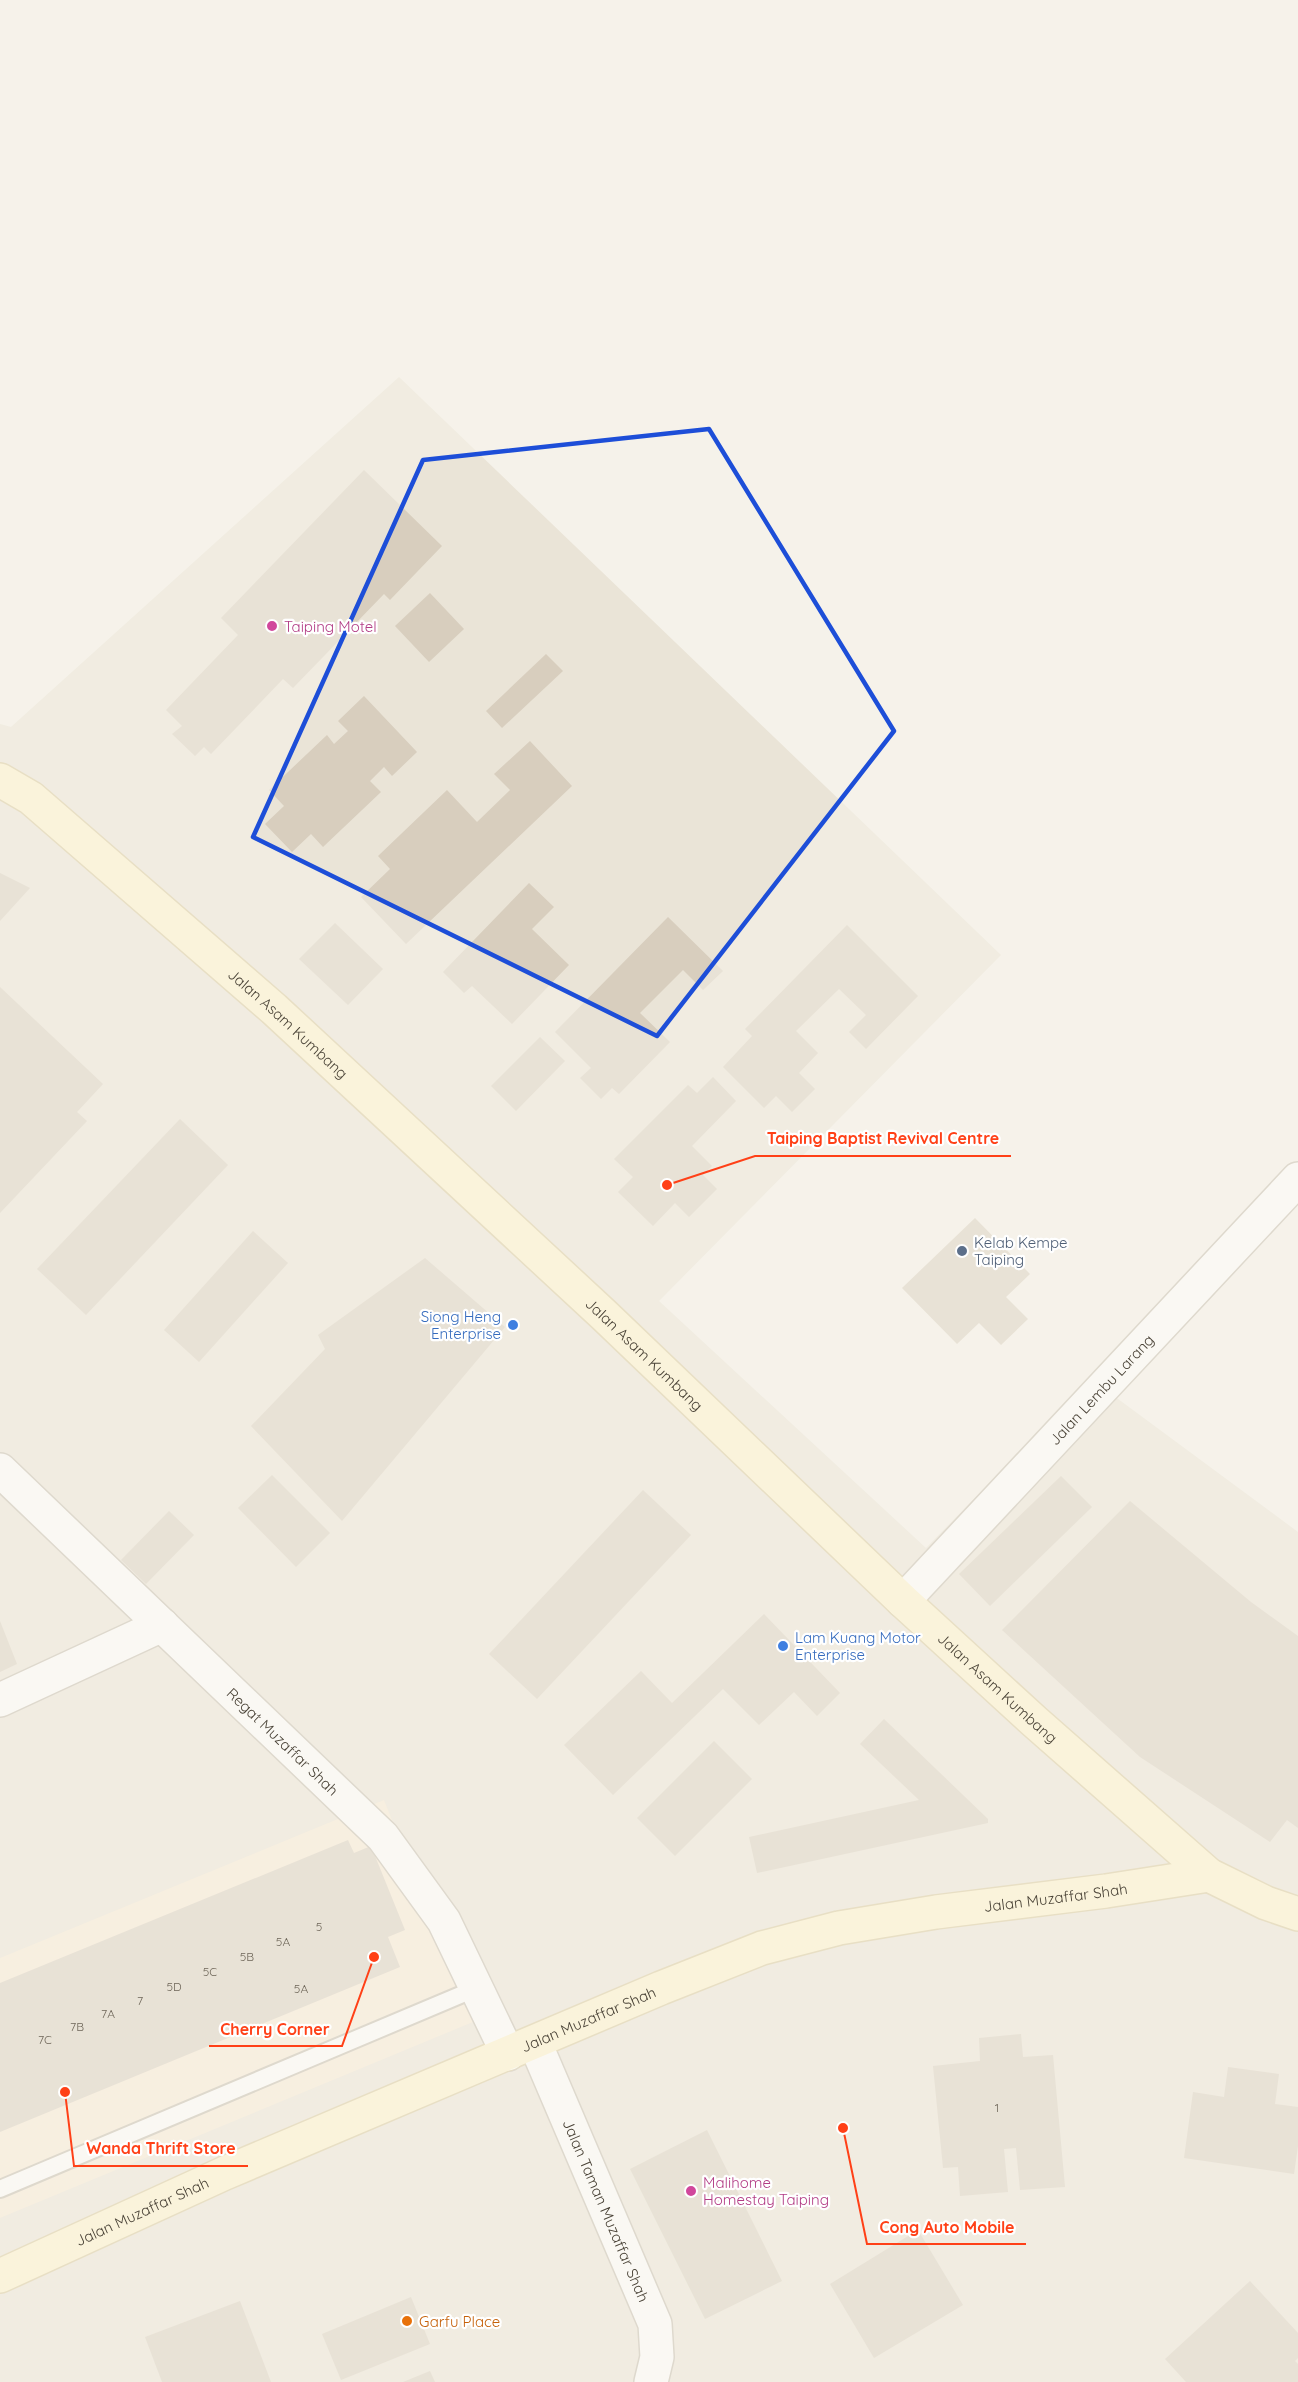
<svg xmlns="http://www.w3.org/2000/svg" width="1298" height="2382" viewBox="0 0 1298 2382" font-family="Quicksand,sans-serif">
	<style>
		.residential { fill: #eae4d7 }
		.commercial { fill: #f8ead5 }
		.building { fill: #d8cebe }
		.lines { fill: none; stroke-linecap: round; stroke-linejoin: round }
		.lane-casing { stroke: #c2baac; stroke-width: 20 }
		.street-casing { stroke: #c2baac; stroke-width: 36 }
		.secondary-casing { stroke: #d7c798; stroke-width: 36 }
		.lane { stroke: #fff; stroke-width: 16 }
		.street { stroke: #fff; stroke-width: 33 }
		.secondary { stroke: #fff4ca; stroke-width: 33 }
		.marked { fill: none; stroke: #1d4ed8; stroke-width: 4.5; stroke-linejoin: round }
		.hotel-dot { fill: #d1479c; stroke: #fff; stroke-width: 2 }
		.service-dot { fill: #5c6f8a; stroke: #fff; stroke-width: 2 }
		.shop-dot { fill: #3f7fe0; stroke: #fff; stroke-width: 2 }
		.food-dot { fill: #e8710a; stroke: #fff; stroke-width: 2 }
		.labels { text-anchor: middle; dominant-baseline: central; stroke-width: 4.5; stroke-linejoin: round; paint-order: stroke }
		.number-label { font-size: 12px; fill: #6e6659 }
		.hotel-label { font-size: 15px; fill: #b23c85; stroke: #fff; text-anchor: start }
		.street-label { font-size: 15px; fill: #4a4337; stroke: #fff }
		.service-label { font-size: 15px; fill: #4e5e75; stroke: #fff; text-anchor: start }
		.shop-label { font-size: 15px; fill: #366cbe; stroke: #fff; text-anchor: end }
		.food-label { font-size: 15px; fill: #c56008; stroke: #fff; text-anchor: start }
		.leader { fill: none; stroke: #ff4017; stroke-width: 2 }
		.callout-dot { fill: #ff4017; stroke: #fff; stroke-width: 2 }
		.callout-label { font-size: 16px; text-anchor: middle; font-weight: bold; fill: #ff4017; stroke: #fff; stroke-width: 4.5; stroke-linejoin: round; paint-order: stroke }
	</style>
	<rect width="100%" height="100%" fill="#f5f2ea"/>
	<!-- residential -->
	<path class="residential" d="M399,377L1001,955L659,1301L926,1548L1091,1379L1298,1532V2382H0V724L11,727Z"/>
	<!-- commercial -->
	<path class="commercial" d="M384,1800L473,2022L0,2218V1958Z"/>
	<!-- building -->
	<g class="building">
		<path d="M364,470L442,546L390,600L384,594L293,688L283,679L211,754L204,747L195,756L172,734L182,726L166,710L238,635L221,618Z"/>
		<path d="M430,593L464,629L429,662L395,626Z"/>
		<path d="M546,654L563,671L502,728L486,711Z"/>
		<path d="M364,696L417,752L392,776L384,767L370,781L381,792L323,847L311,834L292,852L265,824L284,806L269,790L327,735L334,744L348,731L338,721Z"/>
		<path d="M530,741L572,786L406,944L361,897L390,869L378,856L447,790L477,822L510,790L494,774Z"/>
		<path d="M0,873L30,888L0,921Z"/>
		<path d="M529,883L554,907L532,929L569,965L512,1024L472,986L464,993L443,972Z"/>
		<path d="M668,917L723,971L703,990L683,970L640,1013L670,1042L619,1094L612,1088L601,1099L580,1078L591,1068L555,1032Z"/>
		<path d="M335,923L383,969L348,1005L299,959Z"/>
		<path d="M847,925L918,996L866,1049L849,1032L866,1015L839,989L796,1031L818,1053L799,1073L815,1089L792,1112L776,1096L764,1108L723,1067L752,1036L745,1029Z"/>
		<path d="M0,987L103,1084L77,1112L87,1121L0,1213Z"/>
		<path d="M540,1037L565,1061L516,1111L491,1086Z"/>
		<path d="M713,1077L736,1101L692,1146L712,1166L703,1175L717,1189L689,1217L675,1203L653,1226L618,1192L633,1177L614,1159L688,1085L697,1093Z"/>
		<path d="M180,1119L228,1165L86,1315L37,1269Z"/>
		<path d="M975,1218L1030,1274L1006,1297L1028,1319L1001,1345L979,1323L957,1344L902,1288Z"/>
		<path d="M253,1231L288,1263L199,1362L164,1330Z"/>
		<path d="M425,1258L505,1327L342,1521L251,1426L325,1349L318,1335Z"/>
		<path d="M272,1475L330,1533L296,1567L238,1508Z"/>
		<path d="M1061,1476L1092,1507L990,1606L959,1574Z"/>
		<path d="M643,1490L691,1535L537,1699L489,1654Z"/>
		<path d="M1130,1501L1251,1602L1298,1636V1828L1287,1820L1270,1842L1140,1757L1002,1630Z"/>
		<path d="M169,1511L194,1535L146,1584L121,1560Z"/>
		<path d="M764,1614L840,1693L817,1716L794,1692L759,1725L723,1689L613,1795L564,1745L641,1671L672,1703Z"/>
		<path d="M0,1621L17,1664L0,1672Z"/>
		<path d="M884,1719L988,1819V1823L757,1873L749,1837L919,1800L860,1744Z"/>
		<path d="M714,1741L752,1779L675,1856L637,1818Z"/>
		<path d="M348,1840L354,1853L371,1846L405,1930L388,1937L400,1967L0,2132V1983Z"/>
		<path d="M1021,2034L1023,2057L1053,2055L1065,2187L1020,2190L1016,2148L1004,2149L1008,2192L960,2196L958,2167L943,2168L933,2066L980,2061L979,2038Z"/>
		<path d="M1228,2067L1279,2074L1275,2104L1298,2107V2146L1294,2174L1184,2158L1193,2092L1224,2097Z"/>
		<path d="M707,2130L782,2281L705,2319L630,2169Z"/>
		<path d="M918,2230L963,2305L874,2358L830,2284Z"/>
		<path d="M1250,2281L1298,2333V2358L1295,2361L1298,2364V2382H1186L1165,2359Z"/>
		<path d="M411,2297L430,2344L341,2380L322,2334Z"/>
		<path d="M240,2301L271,2382H162L145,2337Z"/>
		<path d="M430,2371L435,2382H403Z"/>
	</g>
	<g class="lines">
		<!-- lane casing -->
		<g class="lane-casing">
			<path id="lane" d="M0,2189L477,1988"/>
		</g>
		<!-- street casing -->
		<g class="street-casing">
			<g id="street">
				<path id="s1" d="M0,1470L383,1837L444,1921L508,2054"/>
				<path id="s2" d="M903,1601L1298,1179"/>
				<path d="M0,1700L162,1625"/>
				<path id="s3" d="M535,2043L655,2324L657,2357L651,2382"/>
			</g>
		</g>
		<!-- secondary casing -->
		<g class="secondary-casing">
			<g id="secondary">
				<path id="s4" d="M0,780L31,798L274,1009L604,1315L903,1601L1034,1721L1209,1875L1266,1903L1298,1914"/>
				<path id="s5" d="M0,2276L225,2173L661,1988L762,1948L839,1928L936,1912L1106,1891L1209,1875"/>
			</g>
		</g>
		<!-- lane -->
		<use href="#lane" class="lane"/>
		<!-- street -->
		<use href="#street" class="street"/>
		<!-- secondary -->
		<use href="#secondary" class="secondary"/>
	</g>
	<!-- marked area -->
	<path d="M0 0H1298V2382H0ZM709,429L894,731L657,1036L253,837L423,460Z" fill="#f5f2ea" fill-opacity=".55" fill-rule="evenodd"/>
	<path class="marked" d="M709,429L894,731L657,1036L253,837L423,460Z"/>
	<!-- markers -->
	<g class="hotel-dot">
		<circle cx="272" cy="626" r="6"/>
		<circle cx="691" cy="2191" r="6"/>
	</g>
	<circle class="service-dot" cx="962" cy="1251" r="6"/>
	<g class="shop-dot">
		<circle cx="513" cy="1325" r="6"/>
		<circle cx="783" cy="1646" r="6"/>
	</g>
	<circle class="food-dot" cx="407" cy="2321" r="6"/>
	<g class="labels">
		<!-- number labels -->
		<g class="number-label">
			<text x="319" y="1926">5</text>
			<text x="283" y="1941">5A</text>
			<text x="247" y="1956">5B</text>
			<text x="210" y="1971">5C</text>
			<text x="174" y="1986">5D</text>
			<text x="301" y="1988">5A</text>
			<text x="140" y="2000">7</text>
			<text x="108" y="2013">7A</text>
			<text x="77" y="2026">7B</text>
			<text x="45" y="2039">7C</text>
			<text x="997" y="2107">1</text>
		</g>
		<!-- hotel labels -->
		<g class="hotel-label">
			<text x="284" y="626">Taiping Motel</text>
			<text x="703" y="2182">Malihome<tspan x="703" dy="17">Homestay Taiping</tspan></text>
		</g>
		<!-- street labels -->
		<g class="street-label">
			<text stroke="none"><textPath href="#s4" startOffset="378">Jalan Asam Kumbang</textPath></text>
			<text stroke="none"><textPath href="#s4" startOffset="864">Jalan Asam Kumbang</textPath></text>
			<text stroke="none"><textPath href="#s2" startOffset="290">Jalan Lembu Larang</textPath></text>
			<text stroke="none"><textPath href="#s4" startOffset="1350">Jalan Asam Kumbang</textPath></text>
			<text stroke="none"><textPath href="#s1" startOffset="392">Regat Muzaffar Shah</textPath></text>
			<text stroke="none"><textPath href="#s5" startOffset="1128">Jalan Muzaffar Shah</textPath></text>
			<text stroke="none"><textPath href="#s5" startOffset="642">Jalan Muzaffar Shah</textPath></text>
			<text stroke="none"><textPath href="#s3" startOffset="182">Jalan Taman Muzaffar Shah</textPath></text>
			<text stroke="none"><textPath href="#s5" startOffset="156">Jalan Muzaffar Shah</textPath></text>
		</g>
		<!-- service labels -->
		<g class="service-label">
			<text x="974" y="1242">Kelab Kempe<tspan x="974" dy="17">Taiping</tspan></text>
		</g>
		<!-- shop labels -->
		<g class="shop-label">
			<text x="501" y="1316">Siong Heng<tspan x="501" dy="17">Enterprise</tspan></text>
			<text x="795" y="1637" text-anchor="start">Lam Kuang Motor<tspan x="795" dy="17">Enterprise</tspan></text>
		</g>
		<!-- food labels -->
		<g class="food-label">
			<text x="419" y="2321">Garfu Place</text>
		</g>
	</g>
	<!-- callouts -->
	<path class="leader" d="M667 1185L755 1156H1011M374 1957L342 2046H209M65 2092L74 2166H248M843 2128L867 2244H1026"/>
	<g class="callout-dot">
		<circle cx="667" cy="1185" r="6"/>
		<circle cx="374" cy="1957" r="6"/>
		<circle cx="65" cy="2092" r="6"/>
		<circle cx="843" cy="2128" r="6"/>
	</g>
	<g class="callout-label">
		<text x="883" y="1144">Taiping Baptist Revival Centre</text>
		<text x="275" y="2035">Cherry Corner</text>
		<text x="161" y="2154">Wanda Thrift Store</text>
		<text x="947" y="2233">Cong Auto Mobile</text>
	</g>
</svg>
